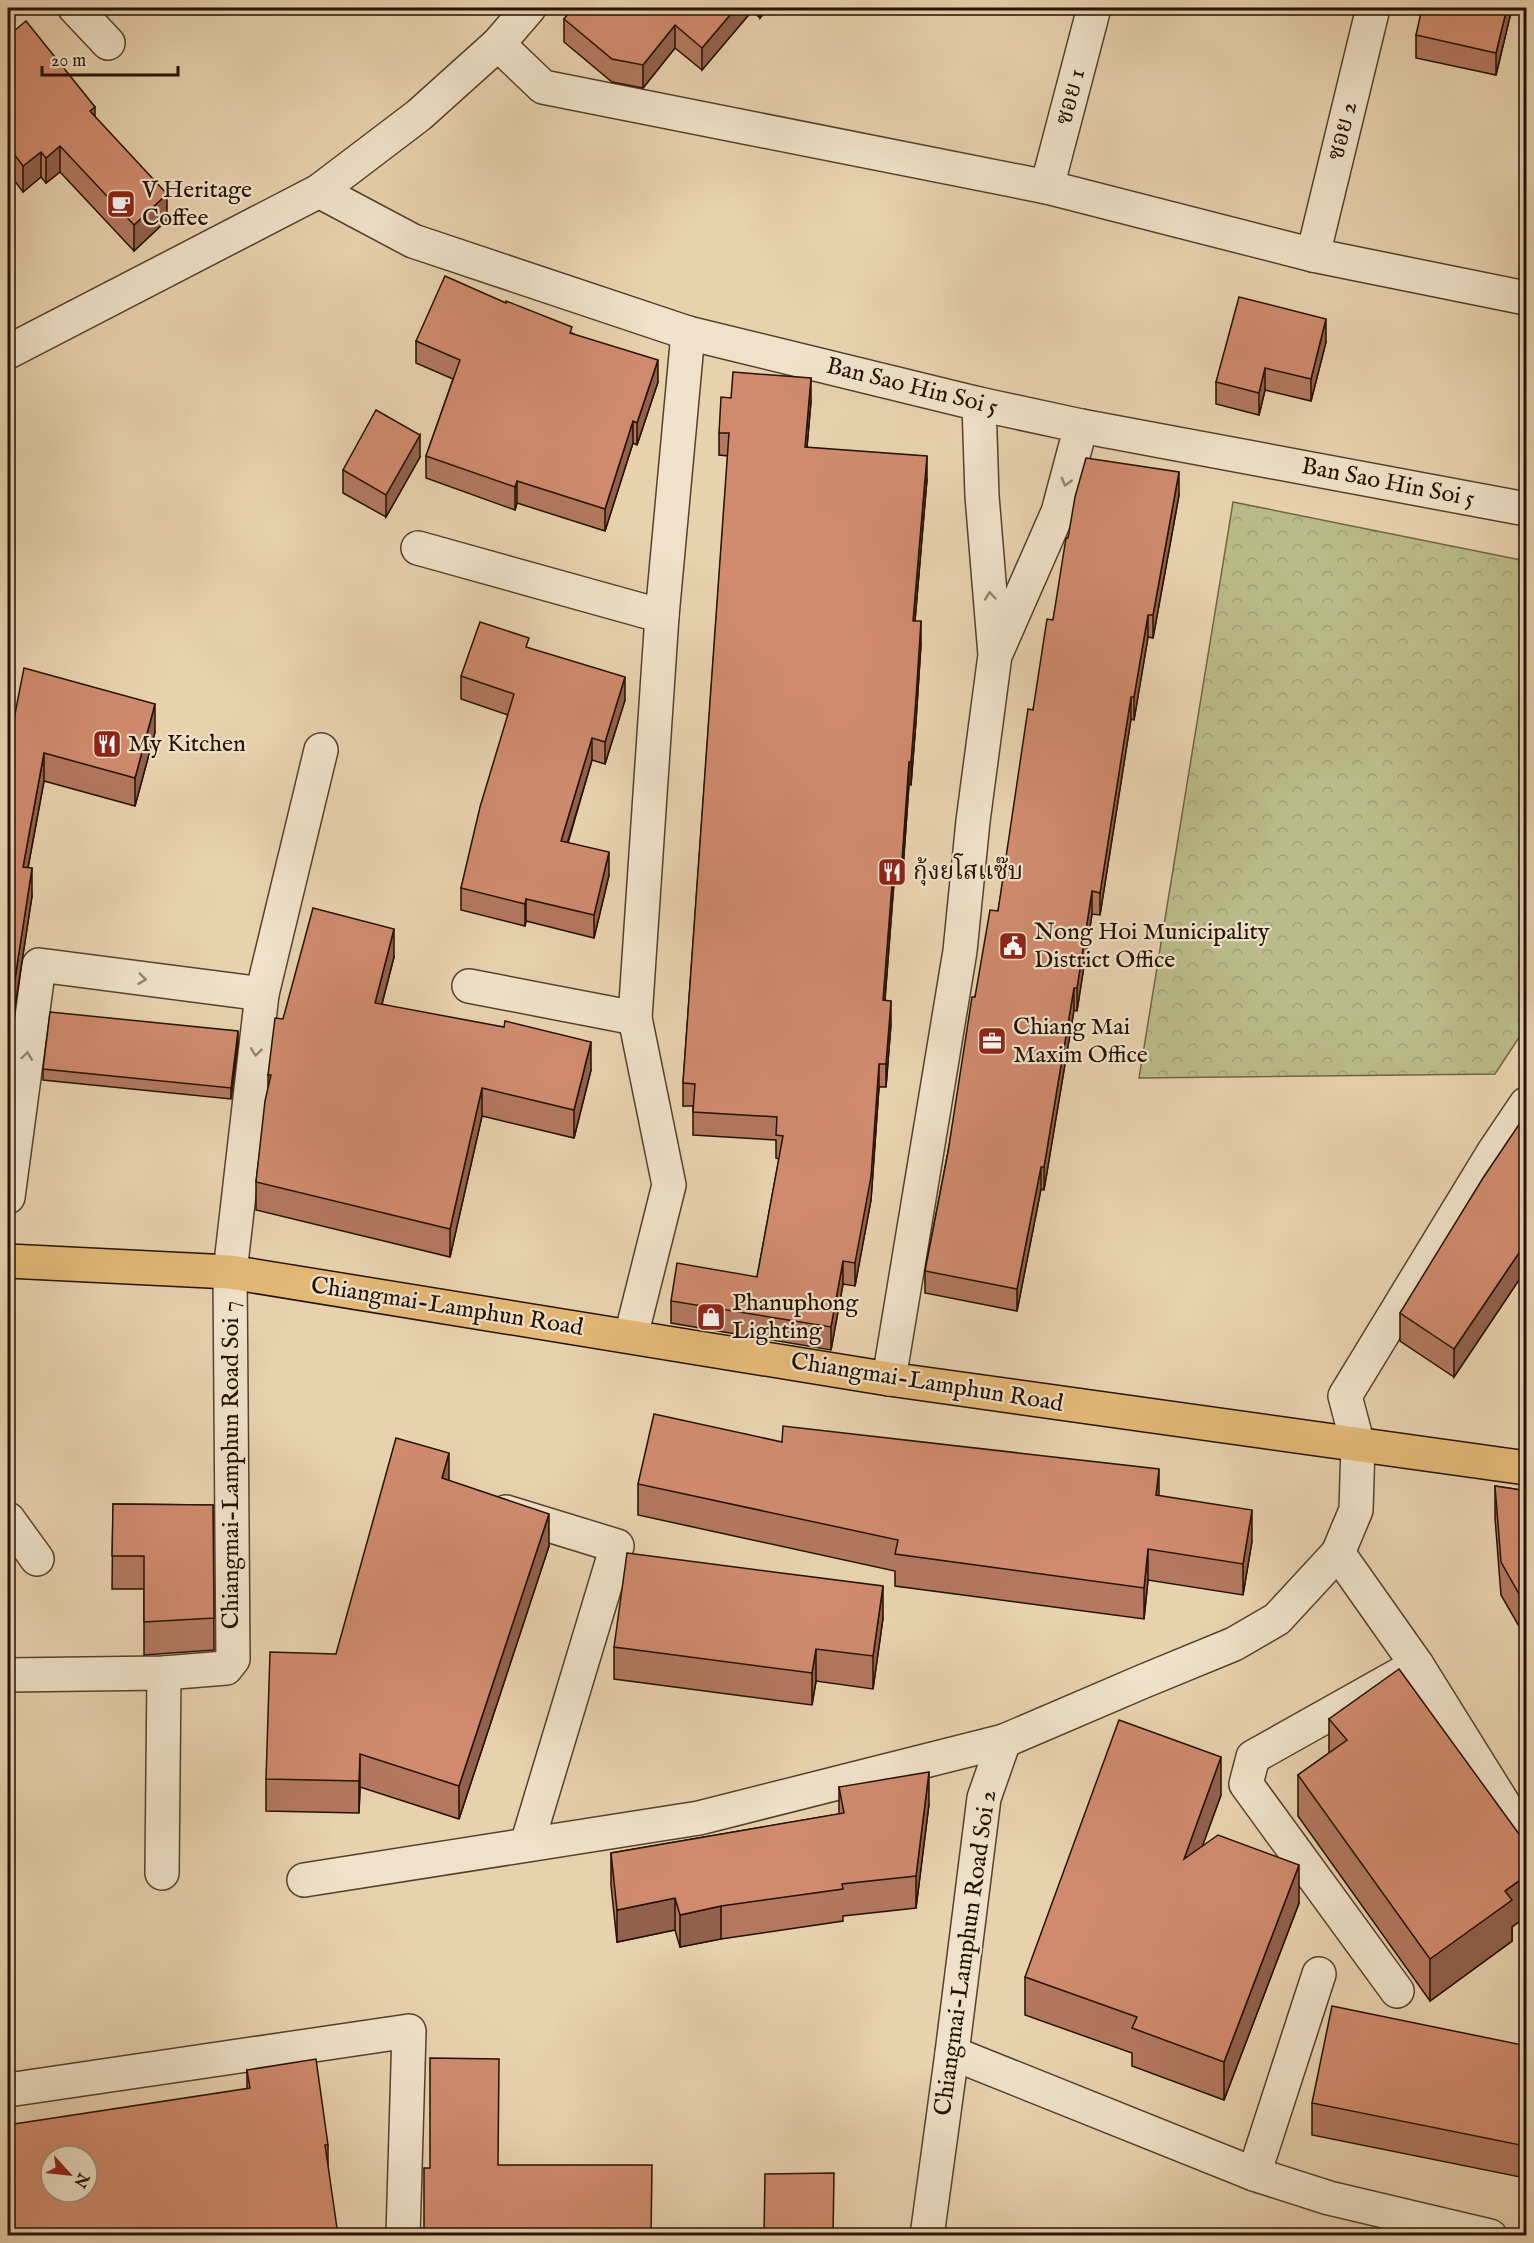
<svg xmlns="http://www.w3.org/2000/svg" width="1534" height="2243" viewBox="0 0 1534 2243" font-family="'IM FELL English','Noto Serif Thai',serif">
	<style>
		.forest { fill: url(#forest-crowns); stroke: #6f6644; stroke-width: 1.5 }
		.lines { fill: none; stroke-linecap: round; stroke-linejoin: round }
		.minor-casing { stroke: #55412c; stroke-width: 36 }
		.major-casing { stroke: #241101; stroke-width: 36 }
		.minor { stroke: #f0e2ca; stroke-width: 33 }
		.major { stroke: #e4b977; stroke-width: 33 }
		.wall { fill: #b3785f; stroke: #241101; stroke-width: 1.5 }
		.shaded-wall { fill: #92614d; stroke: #241101; stroke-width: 1.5 }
		.building { fill: #d08b6e; stroke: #241101; stroke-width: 1.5; fill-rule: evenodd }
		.oneway { stroke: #948470 }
		.labels { text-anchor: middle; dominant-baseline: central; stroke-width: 4.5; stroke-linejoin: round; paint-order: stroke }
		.street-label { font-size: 24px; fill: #241101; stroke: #f0e2ca }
		.poi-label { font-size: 24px; fill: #241101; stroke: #f0e2ca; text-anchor: start }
	</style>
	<defs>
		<pattern id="forest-crowns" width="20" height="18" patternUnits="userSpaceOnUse" patternTransform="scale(1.5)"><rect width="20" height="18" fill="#babb88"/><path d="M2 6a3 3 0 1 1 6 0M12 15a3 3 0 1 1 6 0" fill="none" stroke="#a0a074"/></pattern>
	</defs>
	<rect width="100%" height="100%" fill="#e8d2ae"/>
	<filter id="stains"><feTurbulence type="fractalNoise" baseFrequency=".00333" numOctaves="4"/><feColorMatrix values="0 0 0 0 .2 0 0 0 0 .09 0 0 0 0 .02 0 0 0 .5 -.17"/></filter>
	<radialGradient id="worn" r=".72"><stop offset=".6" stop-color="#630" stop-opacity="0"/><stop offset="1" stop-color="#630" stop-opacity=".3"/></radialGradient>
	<!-- forest -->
	<path class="forest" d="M1233,502L1526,561V1027L1495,1074L1139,1078Z"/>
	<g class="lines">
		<!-- minor casing -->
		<g class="minor-casing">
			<g id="minor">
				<path d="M75,8L108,43"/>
				<path d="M498,44L543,87L1047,187L1313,255L1526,298"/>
				<path d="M1047,187L1094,8"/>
				<path d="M319,191L413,241L688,333L979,404L1081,426L1526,509"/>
				<path d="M1313,255L1373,8"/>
				<path d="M8,352L319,191L419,115L498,44L529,8"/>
				<path d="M418,548L662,616"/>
				<path d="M997,651L1058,512L1081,426"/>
				<path d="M469,986L635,1018"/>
				<path d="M8,1197L39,965L262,994"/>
				<path d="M631,1336L669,1185L635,1018L662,616L688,333"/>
				<path d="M889,1379L960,951L973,821L995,655L982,496L979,404"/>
				<path d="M506,1512L617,1546L527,1844"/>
				<path d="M8,1519L37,1559"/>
				<path d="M1338,1553L1417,1665L1526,1840"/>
				<path d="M8,1675L164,1673L226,1668L233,1659L230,1272L262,994L321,750"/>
				<path d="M162,1873L164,1673"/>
				<path d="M304,1880L699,1818L1004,1741"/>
				<path d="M1397,1991L1246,1784L1253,1757L1417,1665"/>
				<path d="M952,2053L1254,2174L1329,2198L1490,2236"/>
				<path d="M8,2090L409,2031L403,2236"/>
				<path d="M1254,2174L1319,1974"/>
				<path d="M927,2236L952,2053L984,1798L1004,1741L1144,1681L1234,1644L1277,1619L1338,1553L1356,1510L1358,1445L1345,1396L1493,1153L1526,1104"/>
			</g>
		</g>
		<!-- major casing -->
		<g class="major-casing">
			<path id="major" d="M8,1261L230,1272L889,1379L1526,1468"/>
		</g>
		<!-- minor -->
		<use href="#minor" class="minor"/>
		<!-- major -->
		<use href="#major" class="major"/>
	</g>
	<!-- wall -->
	<g class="wall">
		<path d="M573,8H768L760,18L752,11L702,70L675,48L643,88L612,82L564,42V19Z"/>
		<path d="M1512,8L1496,75L1416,58V35Z"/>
		<path d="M8,36L95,117L167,220L134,251L60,172L46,183L41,177L23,192L8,172Z"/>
		<path d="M572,333L658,382L637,445L633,443L605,531L517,503L515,510L426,478V456L453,379L416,363V341Z"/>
		<path d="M1326,342L1311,401L1265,390L1259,415L1216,404V382Z"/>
		<path d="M811,401L807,447L927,479L915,621L921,644L916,721L911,785L909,784L902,883L894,882L885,1000L891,1024L886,1087H879L871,1200L855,1286L843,1284L831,1350L671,1323V1301L757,1277L779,1159L776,1158V1140L693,1135V1106H683V1083L728,456L719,455V433Z"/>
		<path d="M420,457L386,517L343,493V470Z"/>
		<path d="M1179,495L1153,638L1148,637L1134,720L1131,719L1100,915L1092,914L1077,1011L1074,1010L1044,1190L1041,1189L1017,1311L925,1293V1271L948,1152L975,997L998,911L1033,710L1053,620L1068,538Z"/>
		<path d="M529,648L625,700L605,764L592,760L568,843L609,875L594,938L526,921L525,926L461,910V888L508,715L461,699V676Z"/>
		<path d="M155,732L135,806L44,781L28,868L32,896L8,1052V749Z"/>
		<path d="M394,957L382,1004L591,1070L574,1138L482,1116L450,1257L256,1210V1182L268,1088V1075L283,1019Z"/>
		<path d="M238,1042L231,1099L43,1080V1069Z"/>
		<path d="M1527,1127V1268L1454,1377L1400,1341V1313Z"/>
		<path d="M782,1442L1159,1496L1252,1541L1243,1595L1148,1580L1144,1619L895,1586V1571L638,1515V1484Z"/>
		<path d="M449,1481L549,1546L459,1819L360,1787L359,1813L266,1811V1779L336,1654Z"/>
		<path d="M1495,1486L1527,1491V1640L1501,1595L1495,1518Z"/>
		<path d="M113,1504L213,1505L214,1650L144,1655V1589H112Z"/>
		<path d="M883,1618L873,1689L816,1681L812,1705L614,1679V1647Z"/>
		<path d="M1329,1719L1527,1845V1916L1512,1927V1941L1430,2001L1298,1816V1775L1329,1753Z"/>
		<path d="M839,1787L929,1804L916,1908L843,1916V1921L721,1939L680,1947L675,1930L617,1942L611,1885V1853L839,1814Z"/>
		<path d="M1221,1795L1202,1846L1299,1903L1224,2100L1132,2066V2053L1025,2015V1977Z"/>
		<path d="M1527,2046V2173L1525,2178L1312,2135V2103Z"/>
		<path d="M247,2070L328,2145V2166L247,2088Z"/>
	</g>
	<!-- shaded-wall -->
	<g class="shaded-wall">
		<path d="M736,8H752V11L702,70V48Z"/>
		<path d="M760,8H768L760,18Z"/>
		<path d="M1507,8H1512L1496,75V53Z"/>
		<path d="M675,25V48L643,88V65Z"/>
		<path d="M95,107V133L90,111Z"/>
		<path d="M60,146V172L46,183V158Z"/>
		<path d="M41,152V177L23,192V166Z"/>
		<path d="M167,194V220L134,251V225Z"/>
		<path d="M1326,319V342L1311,401V379Z"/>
		<path d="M658,360V382L637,445V423Z"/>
		<path d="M1265,368V390L1259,415V393Z"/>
		<path d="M811,378V401L805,470V447Z"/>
		<path d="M633,421V443L605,531V509Z"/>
		<path d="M420,435V457L386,517V495Z"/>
		<path d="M927,456V479L913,644V621Z"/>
		<path d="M1179,472V495L1153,638V615Z"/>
		<path d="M517,481V503L515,510V487Z"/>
		<path d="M1148,615V637L1134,720V697Z"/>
		<path d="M921,621V644L916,721L911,785V762Z"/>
		<path d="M625,677V700L605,764V742Z"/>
		<path d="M1131,697V719L1100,915V893Z"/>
		<path d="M155,704V732L135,806V778Z"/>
		<path d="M592,738V760L561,864V841Z"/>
		<path d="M44,753V781L23,894V867Z"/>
		<path d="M909,762V784L902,883V860Z"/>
		<path d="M609,852V875L594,938V915Z"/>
		<path d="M894,859V882L883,1023V1000Z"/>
		<path d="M32,868V896L8,1052V1024Z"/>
		<path d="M1092,891V914L1077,1011V988Z"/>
		<path d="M526,899V921L525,926V904Z"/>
		<path d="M394,929V957L375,1030V1003Z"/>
		<path d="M1074,988V1010L1044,1190V1167Z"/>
		<path d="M891,1001V1024L886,1087V1064Z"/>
		<path d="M238,1031V1042L231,1099V1088Z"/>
		<path d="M591,1042V1070L574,1138V1110Z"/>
		<path d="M879,1064V1087L871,1200L855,1286V1263Z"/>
		<path d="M482,1088V1116L450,1257V1229Z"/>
		<path d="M1041,1167V1189L1017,1311V1289Z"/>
		<path d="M1527,1241V1268L1454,1377V1349Z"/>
		<path d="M843,1261V1284L831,1350V1327Z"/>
		<path d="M449,1453V1486L442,1478Z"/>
		<path d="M1159,1469V1500L1156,1495Z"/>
		<path d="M1252,1510V1541L1243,1595V1564Z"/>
		<path d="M549,1514V1546L459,1819V1786Z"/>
		<path d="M1148,1549V1580L1144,1619V1588Z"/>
		<path d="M883,1586V1618L873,1689V1656Z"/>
		<path d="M816,1649V1681L812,1705V1673Z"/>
		<path d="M360,1754V1787L359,1813V1781Z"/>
		<path d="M1221,1757V1795L1184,1897V1859Z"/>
		<path d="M929,1772V1804L916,1908V1876Z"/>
		<path d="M1299,1865V1903L1224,2100V2062Z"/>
		<path d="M1527,1875V1916L1512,1927V1941L1430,2001V1959L1505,1891Z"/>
		<path d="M675,1898V1930L617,1942V1910Z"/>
		<path d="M721,1906V1939L680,1947V1915Z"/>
		<path d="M1526,2140V2173L1525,2178V2146Z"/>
	</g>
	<!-- building -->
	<g class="building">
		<path d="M573,8H736L702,48L675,25L643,65L612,59L564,19Z"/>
		<path d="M1422,8H1507L1496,53L1416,35Z"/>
		<path d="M26,21L95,107L90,111L167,194L134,225L60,146L46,158L41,152L23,166L8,146V36Z"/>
		<path d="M445,276L506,303V301L572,327L570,333L658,360L637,423L633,421L605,509L517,481L515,487L426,456L460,360L416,341Z"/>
		<path d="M1239,297L1326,319L1311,379L1265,368L1259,393L1216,382Z"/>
		<path d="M733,372L811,378L805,447L927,456L913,621H921L916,698L911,762H909L902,860L894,859L883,1000L891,1001L886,1064H879L871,1177L855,1263L843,1261L831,1327L671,1301L677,1263L757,1277L783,1136L776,1135L777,1117L693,1112L695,1084L683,1083L729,433H719L721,397L731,398Z"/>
		<path d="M376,410L420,435L386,495L343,470Z"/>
		<path d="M1086,458L1179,472L1153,615H1148L1134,697H1131L1100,893L1092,891L1077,988H1074L1044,1167H1041L1017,1289L925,1271L948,1152L972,997H975L990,910L998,911L1028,709L1033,710L1047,619L1053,620L1066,538H1068L1075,497Z"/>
		<path d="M480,622L529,638L526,647L625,677L605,742L592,738L561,841L609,852L594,915L526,899L525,904L461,888L480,807L514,694L461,676Z"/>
		<path d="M24,668L155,704L135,778L44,753L23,867L32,868L8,1024V749Z"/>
		<path d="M313,908L394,929L375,1003L504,1027L505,1021L591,1042L574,1110L482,1088L450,1229L256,1182L265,1101L271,1075H268L275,1018L283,1019Z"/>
		<path d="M50,1012L238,1031L231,1088L43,1069Z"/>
		<path d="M1520,1123L1527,1127V1241L1454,1349L1400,1313L1483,1178Z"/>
		<path d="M654,1414L782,1442L783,1426L1159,1469L1156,1495L1252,1510L1243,1564L1148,1549L1144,1588L895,1554L898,1540L638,1484Z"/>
		<path d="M396,1438L449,1453L442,1478L549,1514L459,1786L360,1754L359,1781L266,1779L270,1652L336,1654Z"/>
		<path d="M1495,1486L1527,1491V1608L1501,1562Z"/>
		<path d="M113,1504L213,1505L214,1618L144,1622V1556H112Z"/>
		<path d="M627,1553L883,1586L873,1656L816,1649L812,1673L614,1647Z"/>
		<path d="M1399,1669L1527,1845V1875L1505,1891L1512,1900L1430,1959L1298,1775L1347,1740L1329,1719Z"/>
		<path d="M1119,1720L1221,1757L1184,1859L1218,1835L1299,1865L1224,2062L1132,2028L1137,2017L1025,1977Z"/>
		<path d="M929,1772L916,1876L842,1884L843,1889L721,1906L680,1915L675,1898L617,1910L611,1853L844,1813L839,1787Z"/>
		<path d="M1332,2006L1527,2046V2140L1525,2146L1312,2103Z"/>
		<path d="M430,2058L499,2059L498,2165H652L651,2235H424V2168H430Z"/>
		<path d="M316,2059L328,2145H325L338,2235H8V2125L250,2088L247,2070ZM51,2156H87V2192H51Z"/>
		<path d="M834,2173L833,2235H764L765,2174Z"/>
	</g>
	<!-- one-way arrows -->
	<defs><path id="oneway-chevron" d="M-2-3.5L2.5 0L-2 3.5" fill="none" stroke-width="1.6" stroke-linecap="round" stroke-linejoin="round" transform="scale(1.5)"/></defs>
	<g class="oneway">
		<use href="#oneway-chevron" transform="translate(1066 482) rotate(105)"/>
		<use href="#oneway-chevron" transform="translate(990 596) rotate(-95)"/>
		<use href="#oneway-chevron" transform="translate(142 979) rotate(7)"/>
		<use href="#oneway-chevron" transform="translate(256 1052) rotate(97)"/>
		<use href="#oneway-chevron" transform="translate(27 1056) rotate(-82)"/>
	</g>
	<!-- icons -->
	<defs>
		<g id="cafe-square" transform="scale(1.5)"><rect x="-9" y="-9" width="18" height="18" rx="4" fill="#8f2418" stroke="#f0e2ca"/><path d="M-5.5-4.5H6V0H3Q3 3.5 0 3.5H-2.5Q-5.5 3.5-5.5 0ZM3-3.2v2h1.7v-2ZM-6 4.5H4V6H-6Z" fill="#fff"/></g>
		<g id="restaurant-square" transform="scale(1.5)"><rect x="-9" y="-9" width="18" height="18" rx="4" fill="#8f2418" stroke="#f0e2ca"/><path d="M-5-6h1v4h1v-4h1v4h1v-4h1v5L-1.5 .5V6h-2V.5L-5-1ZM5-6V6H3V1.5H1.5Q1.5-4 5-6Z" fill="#fff"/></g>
		<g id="civic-square" transform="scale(1.5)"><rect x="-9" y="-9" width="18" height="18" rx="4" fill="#8f2418" stroke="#f0e2ca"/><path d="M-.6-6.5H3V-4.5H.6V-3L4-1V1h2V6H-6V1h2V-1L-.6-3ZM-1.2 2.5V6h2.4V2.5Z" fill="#fff"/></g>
		<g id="office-square" transform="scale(1.5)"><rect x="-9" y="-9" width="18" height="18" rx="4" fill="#8f2418" stroke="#f0e2ca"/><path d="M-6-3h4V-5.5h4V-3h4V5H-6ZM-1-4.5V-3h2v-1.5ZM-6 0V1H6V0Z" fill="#fff"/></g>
		<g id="shop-square" transform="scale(1.5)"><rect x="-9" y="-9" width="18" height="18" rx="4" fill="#8f2418" stroke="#f0e2ca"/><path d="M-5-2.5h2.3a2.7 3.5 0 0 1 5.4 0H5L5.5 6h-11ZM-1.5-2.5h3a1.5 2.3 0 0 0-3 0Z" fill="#fff"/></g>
	</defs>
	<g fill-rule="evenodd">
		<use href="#cafe-square" x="121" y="204"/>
		<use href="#restaurant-square" x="107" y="744"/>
		<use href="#restaurant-square" x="892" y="872"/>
		<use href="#civic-square" x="1013" y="946"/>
		<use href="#office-square" x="992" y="1041"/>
		<use href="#shop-square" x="711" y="1317"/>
	</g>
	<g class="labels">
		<!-- street labels -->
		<g class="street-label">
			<text transform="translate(1071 97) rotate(-75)">ซอย 1</text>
			<text transform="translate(1343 131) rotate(-76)">ซอย 2</text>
			<text transform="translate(912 387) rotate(14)">Ban Sao Hin Soi 5</text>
			<text transform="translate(1388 483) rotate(11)">Ban Sao Hin Soi 5</text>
			<text transform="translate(447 1307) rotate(9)">Chiangmai-Lamphun Road</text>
			<text transform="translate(927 1383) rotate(9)">Chiangmai-Lamphun Road</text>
			<text transform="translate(231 1465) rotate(-90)">Chiangmai-Lamphun Road Soi 7</text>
			<text transform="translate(966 1953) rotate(-82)">Chiangmai-Lamphun Road Soi 2</text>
		</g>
		<!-- poi labels -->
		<g class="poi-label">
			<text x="142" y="190">V Heritage<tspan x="142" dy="28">Coffee</tspan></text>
			<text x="128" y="744">My Kitchen</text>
			<text x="913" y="872">กุ้งยโสแซ๊บ</text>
			<text x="1034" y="932">Nong Hoi Municipality<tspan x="1034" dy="28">District Office</tspan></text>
			<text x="1013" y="1027">Chiang Mai<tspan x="1013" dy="28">Maxim Office</tspan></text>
			<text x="732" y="1303">Phanuphong<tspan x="732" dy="28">Lighting</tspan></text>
		</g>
	</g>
	<!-- margin -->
	<rect width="1534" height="2243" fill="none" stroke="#e8d2ae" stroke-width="30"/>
	<rect x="9" y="9" width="1516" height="2225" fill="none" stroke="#241101" stroke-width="3"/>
	<rect x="15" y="15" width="1504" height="2213" fill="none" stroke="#241101" stroke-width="1.5"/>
	<!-- north arrow -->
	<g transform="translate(69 2174) rotate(117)"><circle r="28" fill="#f0e2ca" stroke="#9e8e7a" stroke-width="1.5"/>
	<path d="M0-4.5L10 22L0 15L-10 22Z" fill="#8f2418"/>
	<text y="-9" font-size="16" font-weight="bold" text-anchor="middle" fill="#241101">N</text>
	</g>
	<!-- scale -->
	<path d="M42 66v9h136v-9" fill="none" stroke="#241101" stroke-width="3"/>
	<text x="51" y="66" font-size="18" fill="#241101" stroke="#f0e2ca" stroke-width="4.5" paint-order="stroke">20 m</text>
	<rect width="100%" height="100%" filter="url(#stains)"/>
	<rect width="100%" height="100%" fill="url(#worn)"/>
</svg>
